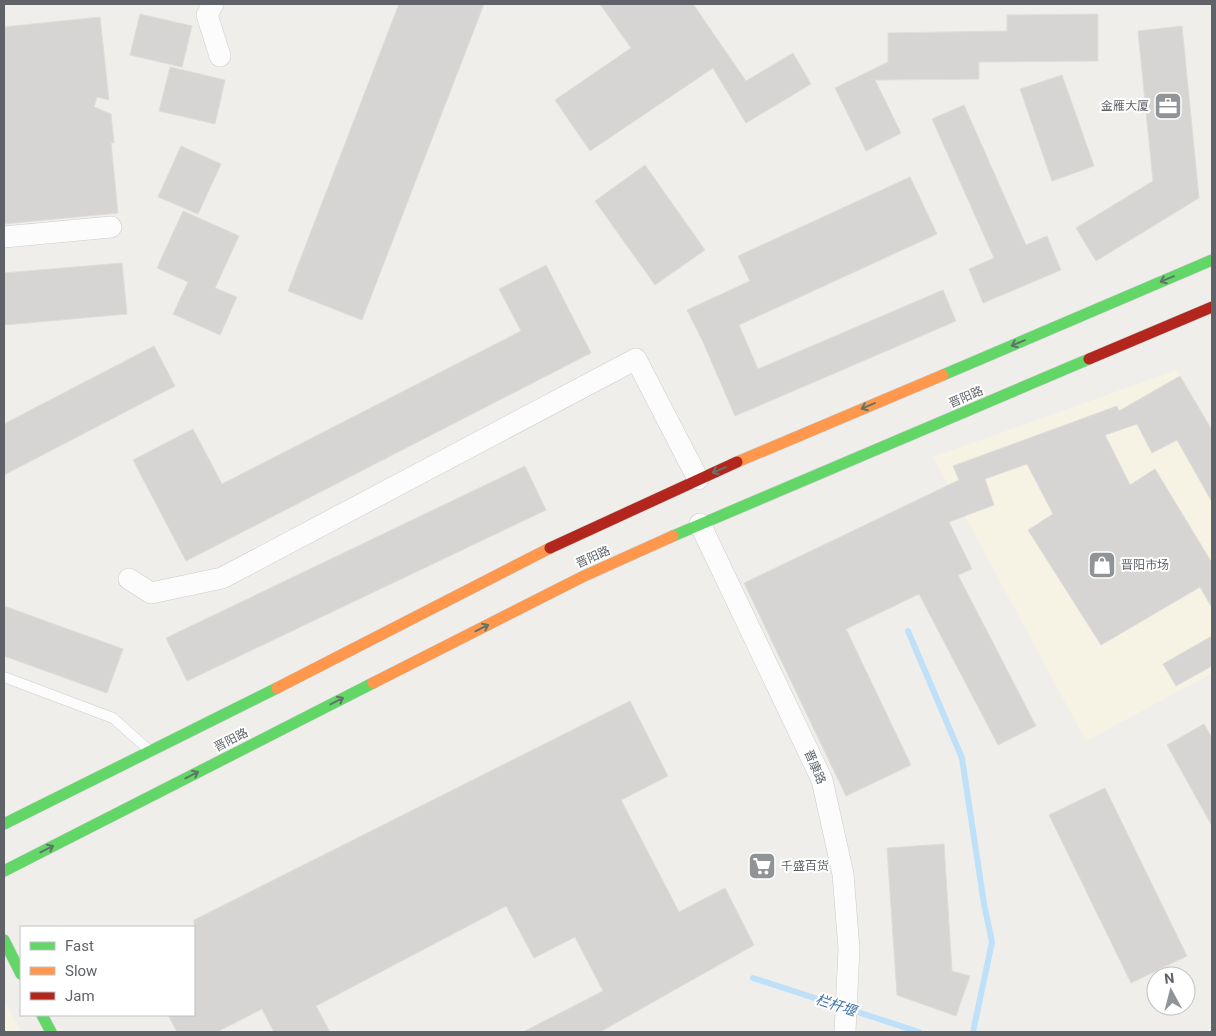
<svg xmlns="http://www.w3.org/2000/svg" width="1216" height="1036" viewBox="0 0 1216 1036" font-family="Roboto,'Noto Sans SC',sans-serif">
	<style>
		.commercial { fill: #f7f3e4 }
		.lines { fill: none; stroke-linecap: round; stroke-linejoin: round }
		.stream { stroke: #bfe0f9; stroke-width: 6 }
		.building { fill: #d6d5d3; stroke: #deddd9 }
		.lane-casing { stroke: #cbcccc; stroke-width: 11 }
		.street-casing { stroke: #cbcccc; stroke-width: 22 }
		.fast-casing { stroke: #cacacb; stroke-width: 12 }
		.slow-casing { stroke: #cacacb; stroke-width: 12 }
		.jam-casing { stroke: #cacacb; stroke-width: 12 }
		.lane { stroke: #fdfcfc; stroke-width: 10 }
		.street { stroke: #fdfcfc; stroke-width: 21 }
		.fast { stroke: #63d668; stroke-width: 11 }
		.slow { stroke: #ff974d; stroke-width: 11 }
		.jam { stroke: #b3261e; stroke-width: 11 }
		.oneway { stroke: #607468 }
		.labels { text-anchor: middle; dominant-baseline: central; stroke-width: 4; stroke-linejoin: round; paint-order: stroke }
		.poi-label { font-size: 12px; fill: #5f6368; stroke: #fff; text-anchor: start }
		.street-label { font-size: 12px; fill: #5f6368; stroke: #fff }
		.water-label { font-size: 14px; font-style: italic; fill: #4174aa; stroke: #fff }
	</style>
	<rect width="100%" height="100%" fill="#efeeea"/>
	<!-- commercial -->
	<g class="commercial">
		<path d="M1177,370L1212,429V673L1086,741L933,457Z"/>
		<path d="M4,999L21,1032H4Z"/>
	</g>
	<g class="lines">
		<!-- stream -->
		<g class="stream">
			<path d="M908,631L962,758L984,904L992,942L973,1032"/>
			<path d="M753,978L919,1032"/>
		</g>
	</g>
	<!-- building -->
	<g class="building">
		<path d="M399,4H484L362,320L288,291Z"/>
		<path d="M600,4H693L746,81L793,53L811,84L746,123L713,68L590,151L555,100L631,48Z"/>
		<path d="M140,14L192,26L182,67L130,55Z"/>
		<path d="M1098,14V61L979,62V79L875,80L901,133L866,151L835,88L888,62V33L1007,31V15Z"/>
		<path d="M100,17L109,100L97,97L94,107L111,114L114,143H111L118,213L4,224V27Z"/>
		<path d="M1182,26L1199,198L1096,261L1076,228L1153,181L1138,31Z"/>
		<path d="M170,67L225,80L215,124L159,111Z"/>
		<path d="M1062,75L1094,166L1052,181L1020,89Z"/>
		<path d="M964,105L1026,245L1047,236L1061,270L983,303L969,269L994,258L932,119Z"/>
		<path d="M181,146L221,164L198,214L158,197Z"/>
		<path d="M645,165L705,250L655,285L595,201Z"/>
		<path d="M910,177L937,234L739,325L758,369L943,290L956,321L735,416L703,342L687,310L750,281L738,256Z"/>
		<path d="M183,211L239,236L215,288L237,297L220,335L173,314L188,282L157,268Z"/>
		<path d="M122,263L127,314L4,325V273Z"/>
		<path d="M546,265L591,353L186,561L133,460L193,429L222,484L521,331L499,289Z"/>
		<path d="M154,346L175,386L4,475V424Z"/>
		<path d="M1180,376L1212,430V502L1177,440L1152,453L1137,424L1105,435L1130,485L1155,469L1212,563V608L1200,587L1101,645L1028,530L1053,514L1027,464L985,479L994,505L949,522L972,569L958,575L1036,726L998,745L919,594L846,629L911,765L846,796L744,583L959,480L953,466L1117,406L1119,411Z"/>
		<path d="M525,466L546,510L187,681L166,638Z"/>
		<path d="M4,606L123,649L107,693L4,656Z"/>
		<path d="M1212,636V666L1176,686L1163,664Z"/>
		<path d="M630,701L668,776L621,800L679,912L725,888L754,945L600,1032H523L603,991L575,937L534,958L506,906L316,1006L330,1032H274L262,1009L217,1032H177L168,1015H194V920Z"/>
		<path d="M1204,724L1212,738V826L1167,745Z"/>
		<path d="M1105,788L1187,956L1131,983L1049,815Z"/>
		<path d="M944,844L952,971L970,976L956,1016L897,995L887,848Z"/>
	</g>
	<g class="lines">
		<!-- lane casing -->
		<g class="lane-casing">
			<path id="lane" d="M4,677L113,718L150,751"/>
		</g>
		<!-- street casing -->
		<g class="street-casing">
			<g id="street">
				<path d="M213,4L207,15L220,56"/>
				<path d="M4,237L111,227"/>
				<path d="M700,524L822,780L843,874L849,949L845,1032"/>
				<path d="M129,579L151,593L222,578L636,359L698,479"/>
			</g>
		</g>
		<!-- fast casing -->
		<g class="fast-casing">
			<g id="fast">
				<path d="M943,375L1212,260"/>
				<path d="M673,536L1089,359"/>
				<path d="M4,824L277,688"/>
				<path d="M4,871L373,683"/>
				<path d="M4,940L21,974"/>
				<path d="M42,1015L51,1032"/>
			</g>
		</g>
		<!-- slow casing -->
		<g class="slow-casing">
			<g id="slow">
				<path d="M737,462L943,375"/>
				<path d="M373,683L582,577L673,536"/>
				<path d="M277,688L550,548"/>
			</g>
		</g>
		<!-- jam casing -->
		<g class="jam-casing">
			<g id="jam">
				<path d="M1089,359L1212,307"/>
				<path d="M550,548L737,462"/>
			</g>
		</g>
		<!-- lane -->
		<use href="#lane" class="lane"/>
		<!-- street -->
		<use href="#street" class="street"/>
		<!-- fast -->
		<use href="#fast" class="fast"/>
		<!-- slow -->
		<use href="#slow" class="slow"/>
		<!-- jam -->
		<use href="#jam" class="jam"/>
	</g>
	<!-- one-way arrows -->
	<defs><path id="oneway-shaft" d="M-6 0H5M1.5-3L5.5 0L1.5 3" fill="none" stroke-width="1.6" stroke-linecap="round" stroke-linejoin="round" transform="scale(1.25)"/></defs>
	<g class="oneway">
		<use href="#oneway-shaft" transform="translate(1167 279) rotate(157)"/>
		<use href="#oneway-shaft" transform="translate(1018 343) rotate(157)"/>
		<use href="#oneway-shaft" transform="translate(868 406) rotate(157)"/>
		<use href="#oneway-shaft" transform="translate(719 470) rotate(157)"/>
		<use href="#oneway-shaft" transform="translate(482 628) rotate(-27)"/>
		<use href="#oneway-shaft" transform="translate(337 701) rotate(-27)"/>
		<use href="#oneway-shaft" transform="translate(192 775) rotate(-27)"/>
		<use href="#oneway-shaft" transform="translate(47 849) rotate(-27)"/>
	</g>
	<!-- icons -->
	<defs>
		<g id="office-square" transform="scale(1.4375)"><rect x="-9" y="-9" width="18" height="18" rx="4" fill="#919496" stroke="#fff"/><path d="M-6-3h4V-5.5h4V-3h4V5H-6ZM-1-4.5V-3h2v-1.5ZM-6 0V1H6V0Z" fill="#fff"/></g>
		<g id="shop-square" transform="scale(1.4375)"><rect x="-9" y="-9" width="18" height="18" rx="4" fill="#919496" stroke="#fff"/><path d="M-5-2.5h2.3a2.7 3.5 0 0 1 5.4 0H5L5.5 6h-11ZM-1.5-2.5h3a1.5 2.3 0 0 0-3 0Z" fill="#fff"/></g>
		<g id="supermarket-square" transform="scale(1.4375)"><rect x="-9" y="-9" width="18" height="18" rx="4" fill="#919496" stroke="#fff"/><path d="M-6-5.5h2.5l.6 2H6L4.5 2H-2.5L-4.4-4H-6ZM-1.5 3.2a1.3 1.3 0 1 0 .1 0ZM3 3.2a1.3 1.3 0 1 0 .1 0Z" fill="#fff"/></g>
	</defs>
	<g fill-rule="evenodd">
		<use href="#office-square" x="1168" y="106"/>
		<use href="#shop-square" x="1102" y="565"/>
		<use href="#supermarket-square" x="762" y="866"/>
	</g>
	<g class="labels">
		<!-- poi labels -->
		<g class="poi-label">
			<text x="1149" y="106" text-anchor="end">金雁大厦</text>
			<text x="1121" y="565">晋阳市场</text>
			<text x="781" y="866">千盛百货</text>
		</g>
		<!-- street labels -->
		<g class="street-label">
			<text transform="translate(966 397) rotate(-23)">晋阳路</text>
			<text transform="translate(593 557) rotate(-24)">晋阳路</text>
			<text transform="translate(231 740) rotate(-27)">晋阳路</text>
			<text transform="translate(815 767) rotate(67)">晋康路</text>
		</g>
		<!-- water labels -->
		<g class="water-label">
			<text transform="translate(836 1005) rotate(18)">栏杆堰</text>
		</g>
	</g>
	<!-- border -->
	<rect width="1216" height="1036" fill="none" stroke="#5f6368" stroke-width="10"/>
	<!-- legend -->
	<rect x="20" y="926" width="175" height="90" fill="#ffffff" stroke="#bfc1c3"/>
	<rect x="30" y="942" width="25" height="8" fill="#63d668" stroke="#bfc1c3"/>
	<text x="65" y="951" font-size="15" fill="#5f6368">Fast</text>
	<rect x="30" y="967" width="25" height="8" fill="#ff974d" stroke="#bfc1c3"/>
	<text x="65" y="976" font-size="15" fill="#5f6368">Slow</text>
	<rect x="30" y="992" width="25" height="8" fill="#b3261e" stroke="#bfc1c3"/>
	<text x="65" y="1001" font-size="15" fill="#5f6368">Jam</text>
	<!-- north arrow -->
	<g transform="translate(1171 991) rotate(353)"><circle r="24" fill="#ffffff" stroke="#bfc1c3"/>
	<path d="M0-4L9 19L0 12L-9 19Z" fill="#919496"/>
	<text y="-8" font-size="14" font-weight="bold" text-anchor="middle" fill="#5f6368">N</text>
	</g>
</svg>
